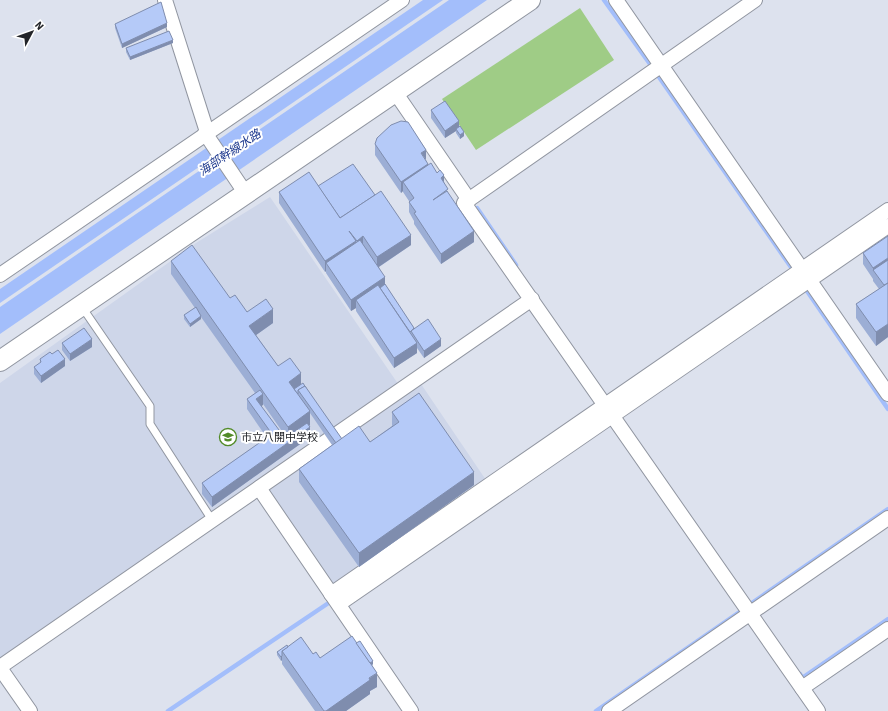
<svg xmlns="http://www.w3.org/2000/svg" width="888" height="711" viewBox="0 0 888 711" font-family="'Source Sans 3','Noto Sans JP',sans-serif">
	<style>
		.built { fill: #ced6e9 }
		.green { fill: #9fcc86 }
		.water { fill: #a3befb }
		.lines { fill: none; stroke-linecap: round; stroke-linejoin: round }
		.stream { stroke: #a3befb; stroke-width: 4.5 }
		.lane-casing { stroke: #9196a1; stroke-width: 9 }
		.street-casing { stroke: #9196a1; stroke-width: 16 }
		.secondary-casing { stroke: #9196a1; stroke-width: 22 }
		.lane { stroke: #fff; stroke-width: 7 }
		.street { stroke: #fff; stroke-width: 14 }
		.secondary { stroke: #fff; stroke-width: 20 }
		.wall { fill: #9caed5; fill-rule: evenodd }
		.shaded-wall { fill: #7f8dae }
		.building { fill: #b5caf8; stroke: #7f8dae }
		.labels { text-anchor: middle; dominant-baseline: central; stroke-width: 4; stroke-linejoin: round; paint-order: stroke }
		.poi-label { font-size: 11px; fill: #232529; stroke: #fff; text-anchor: start }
		.water-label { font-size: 12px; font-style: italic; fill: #1e398e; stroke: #fff }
	</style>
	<rect width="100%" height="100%" fill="#dde2ee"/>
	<!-- built -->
	<path class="built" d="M270,197L405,394L421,384L488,483L335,588L261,479L0,659V383L196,243Z"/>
	<!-- green -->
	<path class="green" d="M580,8L614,60L476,150L442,99Z"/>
	<!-- water -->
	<g class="water">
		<path d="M423,0H443L0,303V289Z"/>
		<path d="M449,0H487L0,334V307Z"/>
	</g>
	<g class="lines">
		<!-- stream -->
		<g class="stream">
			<path d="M604,0L650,64"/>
			<path d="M659,77L793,270"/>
			<path d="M477,208L516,265"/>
			<path d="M805,288L888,409"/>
			<path d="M748,603L749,605L888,509"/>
			<path d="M800,674L802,678L888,619"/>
			<path d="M168,711L330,602"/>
			<path d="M596,711L741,611"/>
		</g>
		<!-- lane casing -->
		<g class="lane-casing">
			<path id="lane" d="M82,307L150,406V424L212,520"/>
		</g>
		<!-- street casing -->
		<g class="street-casing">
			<g id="street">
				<path d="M165,0L207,132"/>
				<path d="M616,0L888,394"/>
				<path d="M755,0L464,203L818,711"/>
				<path d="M395,92L469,200"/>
				<path d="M205,133L246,194"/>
				<path d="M0,275L402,0"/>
				<path d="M259,488L411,711"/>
				<path d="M331,594L888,210"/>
				<path d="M339,604L888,226"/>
				<path d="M0,667L532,299"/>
				<path d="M0,668L30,711"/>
				<path d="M802,688L888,629"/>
				<path d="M609,711L888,518"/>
			</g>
		</g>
		<!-- secondary casing -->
		<g class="secondary-casing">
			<path id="secondary" d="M0,361L530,0"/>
		</g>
		<!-- lane -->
		<use href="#lane" class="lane"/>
		<!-- street -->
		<use href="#street" class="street"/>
		<!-- secondary -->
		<use href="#secondary" class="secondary"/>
	</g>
	<!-- wall -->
	<g class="wall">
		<path d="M115,24L167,27L122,48L115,28Z"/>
		<path d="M173,43L130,60L126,52V48Z"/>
		<path d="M431,110L459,127L464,136L460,139L456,133V131L445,138L431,118Z"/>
		<path d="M375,144L426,160L428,165L444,182L448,193L474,242L441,264L414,224V221L409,212V201L403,192V191L401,193L375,155Z"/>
		<path d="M318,186L375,195L411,245L379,267L385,285L414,328L441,346L424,358L417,348V353L394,368L356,311V308L351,311L326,273V271L325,272L279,203V192Z"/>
		<path d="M888,236V337L876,346L856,318V304L879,289L873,281V279L863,264V253Z"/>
		<path d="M171,261L230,298L247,312L273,323L256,335L278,366L301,384L342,439L370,442L392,426V412L474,485L359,567L299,482V469L332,445L310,413V425L309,426L310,437L212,507L202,494V483L267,438L247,409V399L255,393L201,317V319L190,327L184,319V315L195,308L171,274ZM263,404L286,437L285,438L261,406Z"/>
		<path d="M62,343L92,347L70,361L62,350Z"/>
		<path d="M52,354L65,366L41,383L34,374V367L40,363V359Z"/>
		<path d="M356,643L373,664L372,666L377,687L370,691V694L346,711H315L282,664V660L281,661L277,655V652L288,647L313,654L320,658Z"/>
	</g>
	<!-- shaded-wall -->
	<g class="shaded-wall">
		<path d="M167,23V27L122,48V44Z"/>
		<path d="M173,40V43L130,60V57Z"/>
		<path d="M459,121V129H456V131L445,138V131Z"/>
		<path d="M464,132V136L460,139V135Z"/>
		<path d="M426,150V160L421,153Z"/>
		<path d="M428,164V174L403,182V191L401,193V182Z"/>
		<path d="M444,175V186L441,178Z"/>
		<path d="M474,231V242L441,264V254Z"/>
		<path d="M411,235V245L377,268V257Z"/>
		<path d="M363,236V246L357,251V241Z"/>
		<path d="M356,241V251L326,263V271L325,272V261Z"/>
		<path d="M888,258V269L873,270V268Z"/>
		<path d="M385,277V288L356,300V308L351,311V300Z"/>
		<path d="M273,309V323L249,340V326Z"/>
		<path d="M201,316V319L190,327V324Z"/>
		<path d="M888,324V337L876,346V332Z"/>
		<path d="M92,339V347L70,361V354Z"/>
		<path d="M441,339V346L424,358V351Z"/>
		<path d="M417,343V353L394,368V358Z"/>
		<path d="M65,359V366L41,383V376Z"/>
		<path d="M301,373V387L291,394L289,382Z"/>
		<path d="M263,394V405L256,410V399Z"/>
		<path d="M310,411V425L288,440V427Z"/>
		<path d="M310,427V437L212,507V497Z"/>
		<path d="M474,472V485L359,567V553Z"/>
		<path d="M282,656V660L281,661V657Z"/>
		<path d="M373,661V664L366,669V666Z"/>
		<path d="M377,673V687L370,691V694L346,711H326Z"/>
	</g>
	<!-- building -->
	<g class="building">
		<path d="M161,2L167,23L122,44L115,24Z"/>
		<path d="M169,31L173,40L130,57L126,48Z"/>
		<path d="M445,101L459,121L445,131L431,110Z"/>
		<path d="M401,121L408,122L426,150L421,153L428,164L401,182L375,144L377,138L391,125Z"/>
		<path d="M460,126L464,132L460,135L456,129Z"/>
		<path d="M431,163L437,173L440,170L444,175L441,178L448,189L433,200L447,191L474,231L441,254L414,213L416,212L409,202L414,198L403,182Z"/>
		<path d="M353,164L375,195L340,218L318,186Z"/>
		<path d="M309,172L340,218L381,191L411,235L377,257L363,236L357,241L349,231L356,241L325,261L279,192Z"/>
		<path d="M888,236V258L873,268L863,253Z"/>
		<path d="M360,240L385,277L351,300L326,263Z"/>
		<path d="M192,245L230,298L235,295L247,312L266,299L273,309L249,326L278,366L290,358L301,373L289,382L310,411L288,427L171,261Z"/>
		<path d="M888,260V283L884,285L873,270Z"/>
		<path d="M888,283V324L876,332L856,304Z"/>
		<path d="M385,284L414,328L410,332L380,288Z"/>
		<path d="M378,285L417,343L394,358L356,300Z"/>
		<path d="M196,307L201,316L190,324L184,315Z"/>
		<path d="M428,319L441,339L424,351L411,331Z"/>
		<path d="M84,328L92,339L70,354L62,343Z"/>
		<path d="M58,350L65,359L41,376L34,367L41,362L40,359L50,352L52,354Z"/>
		<path d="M303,383L306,388L305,386L298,390V394L294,389Z"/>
		<path d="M305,386L342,439L336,443L298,390Z"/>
		<path d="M260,390L263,394L256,399L285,438L307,423L310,427L212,497L202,483L272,434L247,399Z"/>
		<path d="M419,393L474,472L359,553L299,469L359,426L370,442L399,422L392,412Z"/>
		<path d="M352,636L377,673L369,678L370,680L326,711H324L282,651L301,637L313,654L316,652L320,658Z"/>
		<path d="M360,641L373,661L370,663L356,643Z"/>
		<path d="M287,645L288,647L282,651V656L281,657L277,652Z"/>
	</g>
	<!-- icons -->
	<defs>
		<g id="school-ring" transform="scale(0.9)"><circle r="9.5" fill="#fff" stroke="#528b28" stroke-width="1.5"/><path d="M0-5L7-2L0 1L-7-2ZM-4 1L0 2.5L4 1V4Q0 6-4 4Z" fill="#528b28"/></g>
	</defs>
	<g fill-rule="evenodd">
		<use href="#school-ring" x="228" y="437"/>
	</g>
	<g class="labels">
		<!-- poi labels -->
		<g class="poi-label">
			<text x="241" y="437">市立八開中学校</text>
		</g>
		<!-- water labels -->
		<g class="water-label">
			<text transform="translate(230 153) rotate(-34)">海部幹線水路</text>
		</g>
	</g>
	<!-- north arrow -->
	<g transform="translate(32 32) rotate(49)" stroke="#ffffff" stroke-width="3" paint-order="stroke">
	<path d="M0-3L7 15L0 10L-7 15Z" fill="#232529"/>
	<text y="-6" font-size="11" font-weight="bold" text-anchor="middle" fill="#232529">N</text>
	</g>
</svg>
